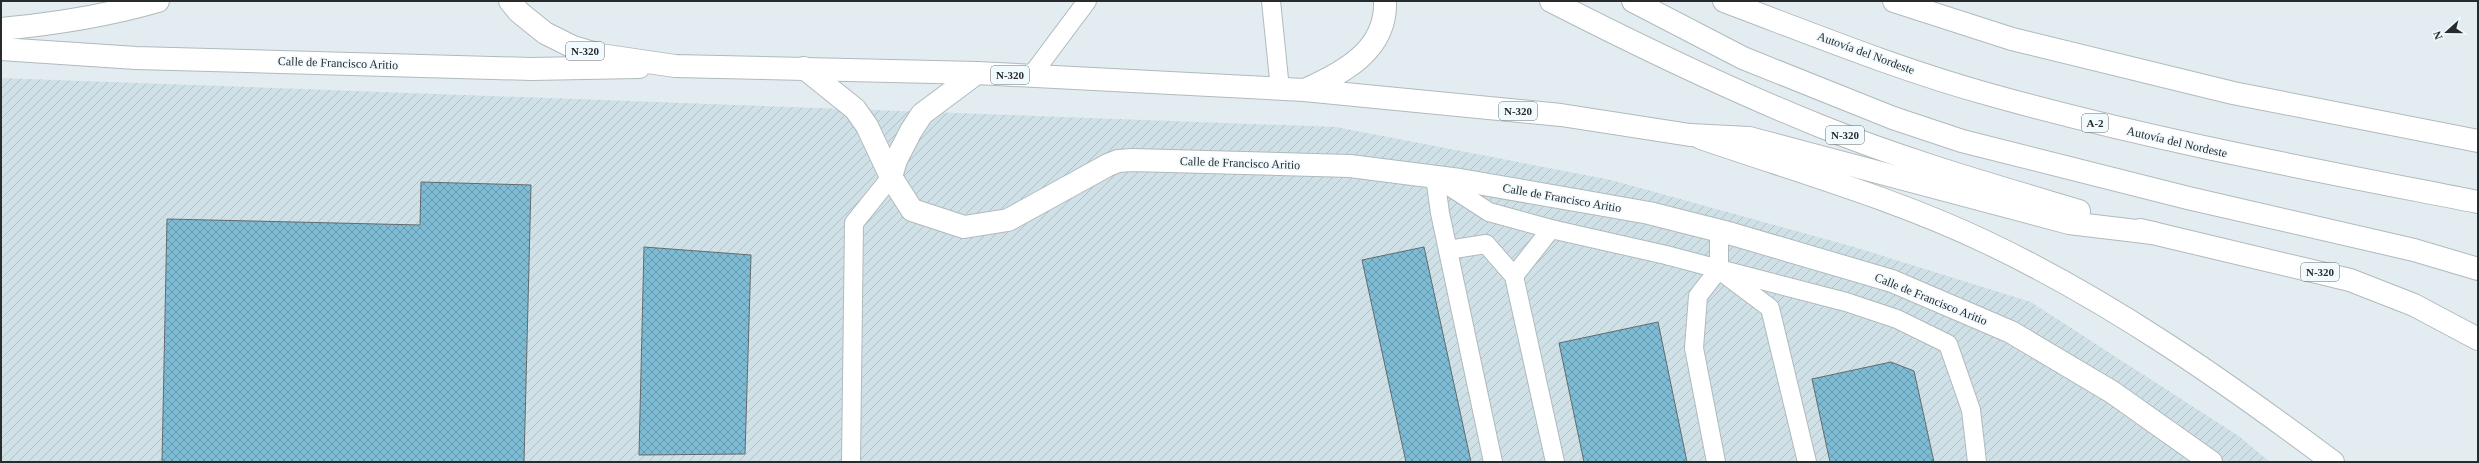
<svg xmlns="http://www.w3.org/2000/svg" width="2479" height="463" viewBox="0 0 2479 463" font-family="'Times New Roman',serif">
	<style>
		.industrial { fill: url(#industrial-furrows) }
		.building { fill: url(#building-cross-hatch); stroke: #636b6e }
		.lines { fill: none; stroke-linecap: round; stroke-linejoin: round }
		.lane-casing { stroke: #b0babd; stroke-width: 20 }
		.street-casing { stroke: #b0babd; stroke-width: 24 }
		.secondary-casing { stroke: #b0babd; stroke-width: 24 }
		.highway-casing { stroke: #b0babd; stroke-width: 24 }
		.lane { stroke: #fff; stroke-width: 18 }
		.street { stroke: #fff; stroke-width: 22 }
		.secondary { stroke: #fff; stroke-width: 22 }
		.highway { stroke: #fff; stroke-width: 22 }
		.labels { text-anchor: middle; dominant-baseline: central; stroke-width: 3.5; stroke-linejoin: round; paint-order: stroke }
		.shield { fill: #f1fafe; stroke: #64696b; stroke-width: 1 }
		.shield-label { font-size: 11px; font-weight: bold; fill: #272b2c }
		.street-label { font-size: 12px; fill: #272b2c; stroke: #f1fafe }
	</style>
	<defs>
		<pattern id="industrial-furrows" width="10" height="10" patternUnits="userSpaceOnUse"><rect width="10" height="10" fill="#cfe0e7"/><path d="M-1 1l2-2M0 10L10 0M9 11l2-2" fill="none" stroke="#b2c0c6"/></pattern>
		<pattern id="building-cross-hatch" width="8" height="8" patternUnits="userSpaceOnUse"><rect width="8" height="8" fill="#7dbcd4"/><path d="M0 0l8 8M0 8l8-8" fill="none" stroke="#6699ac"/></pattern>
	</defs>
	<rect width="100%" height="100%" fill="#e3edf1"/>
	<!-- industrial -->
	<path class="industrial" d="M1,78L1336,127L1611,180L1854,247L2031,302L2240,437L2270,462H1Z"/>
	<!-- building -->
	<g class="building">
		<path d="M421,182L531,185L524,462H162L167,219L420,225Z"/>
		<path d="M644,247L751,255L745,454L639,455Z"/>
		<path d="M1424,247L1471,462H1406L1362,260Z"/>
		<path d="M1658,322L1687,462H1584L1559,343Z"/>
		<path d="M1891,362L1914,371L1934,462H1830L1812,379Z"/>
	</g>
	<g class="lines">
		<!-- lane casing -->
		<g class="lane-casing">
			<g id="lane">
				<path d="M1271,1L1280,89"/>
				<path d="M1031,76L1087,1"/>
				<path d="M1435,177L1440,213L1493,462"/>
				<path d="M1435,177L1489,212L1551,229"/>
				<path d="M1719,231V269"/>
				<path d="M1448,250L1486,244L1514,276L1555,462"/>
				<path d="M1719,269L1846,302L1897,319L1948,344L1971,410L1977,462"/>
				<path d="M1726,275L1770,308L1807,462"/>
				<path d="M1514,276L1551,229L1666,255L1719,269L1698,296L1694,348L1716,462"/>
				<path d="M851,462L854,223L891,177"/>
			</g>
		</g>
		<!-- street casing -->
		<g class="street-casing">
			<g id="street">
				<path d="M804,68L855,109L867,126L891,177L912,210L964,227L1008,220L1108,165L1118,161L1132,160L1350,166L1460,180L1581,201L1649,213L1732,234L1892,281L2011,332L2112,392L2211,462"/>
				<path d="M891,177L896,160L911,131L922,114L977,73"/>
			</g>
		</g>
		<!-- secondary casing -->
		<g class="secondary-casing">
			<g id="secondary">
				<path d="M1,29C55,24 106,16 158,1"/>
				<path d="M1,49L136,58L531,69L639,67"/>
				<path d="M1701,138C1797,171 1896,199 1988,243C2112,302 2223,380 2333,462"/>
			</g>
		</g>
		<!-- highway casing -->
		<g class="highway-casing">
			<g id="highway">
				<path d="M510,1L519,12L545,33L573,47L600,55L675,66L977,73L1304,90L1561,115L1690,135L1749,138L2069,223L2153,233"/>
				<path d="M1551,1C1639,46 1728,89 1820,126C1904,160 1992,185 2079,211"/>
				<path d="M1633,1L1743,58L1893,118L1962,141L2188,198L2414,250L2478,269"/>
				<path d="M1724,1C1812,34 1900,70 1991,95C2151,140 2315,170 2478,202"/>
				<path d="M1894,1L2012,39L2233,93L2478,141"/>
				<path d="M1307,89C1345,72 1387,49 1385,1"/>
				<path d="M2140,230L2350,280L2414,305L2478,339"/>
			</g>
		</g>
		<!-- lane -->
		<use href="#lane" class="lane"/>
		<!-- street -->
		<use href="#street" class="street"/>
		<!-- secondary -->
		<use href="#secondary" class="secondary"/>
		<!-- highway -->
		<use href="#highway" class="highway"/>
	</g>
	<g class="labels">
		<!-- shield labels -->
		<g class="shield">
			<rect x="566" y="42" width="38" height="18" rx="3"/>
			<rect x="991" y="66" width="38" height="18" rx="3"/>
			<rect x="1499" y="102" width="38" height="18" rx="3"/>
			<rect x="2082" y="114" width="26" height="18" rx="3"/>
			<rect x="1826" y="126" width="38" height="18" rx="3"/>
			<rect x="2301" y="263" width="38" height="18" rx="3"/>
		</g>
		<g class="shield-label">
			<text x="585" y="51">N-320</text>
			<text x="1010" y="75">N-320</text>
			<text x="1518" y="111">N-320</text>
			<text x="2095" y="123">A-2</text>
			<text x="1845" y="135">N-320</text>
			<text x="2320" y="272">N-320</text>
		</g>
		<!-- street labels -->
		<g class="street-label">
			<text transform="translate(1866 53) rotate(20)">Autovía del Nordeste</text>
			<text transform="translate(338 63) rotate(2)">Calle de Francisco Aritio</text>
			<text transform="translate(2177 142) rotate(13)">Autovía del Nordeste</text>
			<text transform="translate(1240 163) rotate(2)">Calle de Francisco Aritio</text>
			<text transform="translate(1562 198) rotate(10)">Calle de Francisco Aritio</text>
			<text transform="translate(1931 299) rotate(22)">Calle de Francisco Aritio</text>
		</g>
	</g>
	<!-- border -->
	<rect width="2479" height="463" fill="none" stroke="#272b2c" stroke-width="4"/>
	<!-- north arrow -->
	<g transform="translate(2447 32) rotate(249)" stroke="#f1fafe" stroke-width="3" paint-order="stroke">
	<path d="M0-3L7 15L0 10L-7 15Z" fill="#272b2c"/>
	<text y="-6" font-size="11" font-weight="bold" text-anchor="middle" fill="#272b2c">N</text>
	</g>
</svg>
